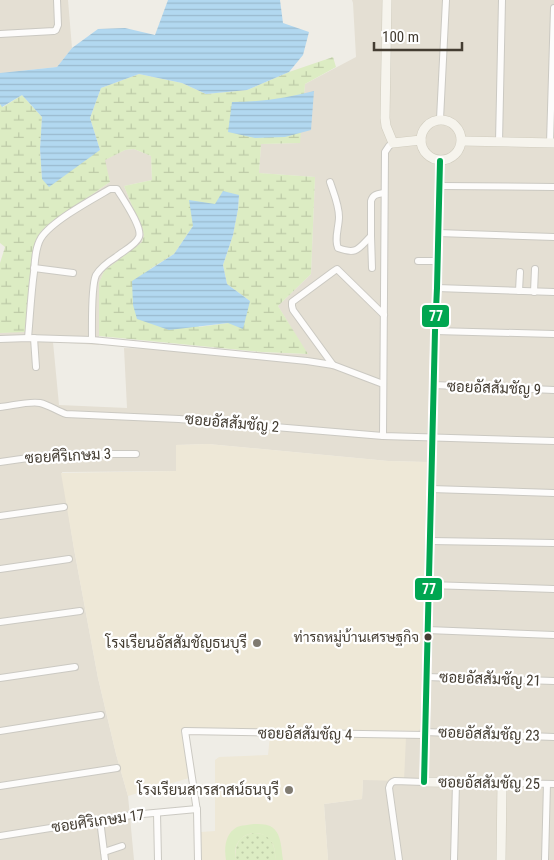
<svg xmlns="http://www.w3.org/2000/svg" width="554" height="860" viewBox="0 0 554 860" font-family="'Roboto Condensed',Sarabun,sans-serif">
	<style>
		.residential { fill: #e4dfd3 }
		.education { fill: #eee8d7 }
		.grass { fill: url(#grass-dots) }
		.wetland { fill: url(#wetland-marsh); fill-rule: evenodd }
		.pitch { fill: #dcecc3 }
		.water { fill: url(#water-rules) }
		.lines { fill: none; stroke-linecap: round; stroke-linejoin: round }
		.street-casing { stroke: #cbc9c2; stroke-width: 8 }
		.secondary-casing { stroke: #d0ccbe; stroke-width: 10 }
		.street { stroke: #fdfcfb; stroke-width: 6 }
		.secondary { stroke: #f6f4ed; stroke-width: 9 }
		.bus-1-casing { stroke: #fff; stroke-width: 10 }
		.bus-1 { stroke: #00a651; stroke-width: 6 }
		.bus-dot { fill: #443d32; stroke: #fff; stroke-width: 2 }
		.poi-dot { fill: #807b71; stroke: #fff; stroke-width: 2 }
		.labels { text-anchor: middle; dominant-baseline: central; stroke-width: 4.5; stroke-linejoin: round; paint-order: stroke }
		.bus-label { font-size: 14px; fill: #443d32; stroke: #fff; text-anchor: end }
		.street-label { font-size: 15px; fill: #443d32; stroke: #fff }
		.poi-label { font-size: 15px; fill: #443d32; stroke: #fff; text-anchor: end }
		.line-badge { stroke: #fff; stroke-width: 2 }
		.badge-label { font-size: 14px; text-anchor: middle; font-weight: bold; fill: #fff }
	</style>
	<defs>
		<pattern id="grass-dots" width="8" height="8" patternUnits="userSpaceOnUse" patternTransform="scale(1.25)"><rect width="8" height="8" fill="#dcecc3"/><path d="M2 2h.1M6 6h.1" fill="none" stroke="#becba8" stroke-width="1.8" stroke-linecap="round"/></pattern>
		<pattern id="wetland-marsh" width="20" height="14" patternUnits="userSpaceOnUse" patternTransform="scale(1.25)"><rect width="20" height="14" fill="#dcecc3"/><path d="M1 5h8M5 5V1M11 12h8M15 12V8" fill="none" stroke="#becba8"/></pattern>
		<pattern id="water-rules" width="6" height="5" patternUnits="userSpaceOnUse" patternTransform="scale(1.25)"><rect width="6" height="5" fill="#b2d8f0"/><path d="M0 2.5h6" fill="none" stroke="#9abace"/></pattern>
	</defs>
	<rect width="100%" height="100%" fill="#efede6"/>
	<!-- residential -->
	<g class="residential">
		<path d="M0,0H68L72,48L57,67L0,73Z"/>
		<path d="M352,0H554V860H328L324,804L362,799L363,780L406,737L420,729L427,462L388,461L208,444L176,445V471L62,472L74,549L98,678L116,754L128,796L134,860H0V333L25,331L36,241L46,226L110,182L104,160L125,150L134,149L151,156L152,180L124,186L144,235L142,242L104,271L99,284V345L53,342L59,405L127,408L124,348L307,354L278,306L311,274L315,177L259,173L261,144L299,143L305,84L356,57L353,3Z"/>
	</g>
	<!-- education -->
	<g class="education">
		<path d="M208,444L388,461L427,462L420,729L418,731L350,730L204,728L181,730L189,778L128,796L116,754L98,678L74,549L61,473L176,471V445Z"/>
		<path d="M270,736L406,737L404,781L363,780L362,799L324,804L328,860H202L201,832L215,831V760L219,757L268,755Z"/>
	</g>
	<!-- grass -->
	<path class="grass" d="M253,833C272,833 274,844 276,860H236C234,846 238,836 253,833Z"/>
	<!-- wetland -->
	<path class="wetland" d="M333,57L336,67L305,84L300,143L261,144L259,173L315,177L311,274L278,306L308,354L262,352L99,336V283L104,271L142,242L144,235L124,186L152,180L151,156L134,149L125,150L105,160L110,182L46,226L36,241L25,332L0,333V263L5,247L0,243V104L3,107L22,95L42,117L40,149L42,179L100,150L90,118L101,88L139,74L182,83L206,94L247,90L289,72ZM239,195L238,209L233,235L223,265L227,284L250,301L228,323L199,327L150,269L174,254L193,226L215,204Z"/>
	<!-- pitch -->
	<path class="pitch" d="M254,824C259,824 265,824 270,826C282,832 281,849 283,860H276C275,855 275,849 273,844C264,826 236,831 235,852C235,852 236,859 236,860H226C224,848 225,834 237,827C242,825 249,825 254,824Z"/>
	<!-- water -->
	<g class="water">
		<path d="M168,0H280L283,23L309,32L303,55L289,72L247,90L206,94L182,83L139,74L101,88L90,118L100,150L49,187L42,179L40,149L42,117L22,95L2,107L0,104V73L57,67L72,48L98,29L125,28L155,35Z"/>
		<path d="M314,91L311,130L285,137L255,138L228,132L232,102C260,102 287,98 314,91Z"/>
		<path d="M223,191L239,195L238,209L233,235L223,265L227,284L250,301L243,329L228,323L169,330L137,319L133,305L132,281L174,254L193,226L189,200L215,204Z"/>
	</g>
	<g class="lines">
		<!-- street casing -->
		<g class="street-casing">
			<g id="street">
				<path d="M0,34L54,31L56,30L58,25L57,0"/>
				<path d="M440,119L446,0"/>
				<path d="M499,142L502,0"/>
				<path d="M550,143L554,8"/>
				<path d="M330,182C334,194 339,205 339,217C339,227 334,239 338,248C357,255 358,249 371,236V201C373,194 378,194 384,193"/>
				<path d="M440,186L554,187"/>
				<path d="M438,233L554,237"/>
				<path d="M371,236L372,268"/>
				<path d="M418,261H438"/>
				<path d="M34,268L73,273"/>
				<path d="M437,288L554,292"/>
				<path d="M519,291L520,272"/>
				<path d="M534,292L535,269"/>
				<path d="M435,331L554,334"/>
				<path d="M28,338C30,316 31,294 34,272C35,261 35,248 41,238C52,221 91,200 110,189H117C122,198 143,227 139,237C136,245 123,251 116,257C108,262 101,267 96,275C91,286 92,326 92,340"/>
				<path d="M34,338L36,367"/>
				<path d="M0,339L28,338L92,340L307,361L333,365L383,384"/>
				<path d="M333,365L293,310L292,306V302L334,271L337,269L384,315"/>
				<path d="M434,385L554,390"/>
				<path d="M0,407C11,406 29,401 40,403C49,405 57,411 66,414L179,419L383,436L554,441"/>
				<path d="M383,436L385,152L389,146L393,143"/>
				<path d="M0,462L56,454H136"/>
				<path d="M431,489L554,493"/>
				<path d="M0,516L64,507"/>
				<path d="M430,541L554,543"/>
				<path d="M0,569L69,559"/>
				<path d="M428,585L554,589"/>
				<path d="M0,622L80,611"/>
				<path d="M427,630L554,635"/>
				<path d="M426,677L554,681"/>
				<path d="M0,678L75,667"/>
				<path d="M0,731L101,715"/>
				<path d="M425,732L554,737"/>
				<path d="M502,783L554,784"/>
				<path d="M0,786L117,768"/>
				<path d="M157,813L158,860"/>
				<path d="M100,820L105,860"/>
				<path d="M0,836L132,815L197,809"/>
				<path d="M104,852L122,846"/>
				<path d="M198,860L197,811L185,731L425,735"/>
				<path d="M399,860L389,788C390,784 391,782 395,781L424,782"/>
				<path d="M454,860L456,783"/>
				<path d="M545,860L547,784"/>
			</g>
		</g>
		<!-- secondary casing -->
		<g class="secondary-casing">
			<g id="secondary">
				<path d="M387,0L385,118L386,126L393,143L421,140"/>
				<circle cx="441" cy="140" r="20"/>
				<path d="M462,141L554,143"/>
				<path d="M440,161L437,288L435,331L424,782L502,783L501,860"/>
			</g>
		</g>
		<!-- street -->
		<use href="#street" class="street"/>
		<!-- secondary -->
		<use href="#secondary" class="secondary"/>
		<!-- bus-1 casing -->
		<g class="bus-1-casing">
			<path id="bus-1" d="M424,782L435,331L437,288L440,161"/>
		</g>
		<!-- bus-1 -->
		<use href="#bus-1" class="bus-1"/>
	</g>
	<!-- markers -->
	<circle class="bus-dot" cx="428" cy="637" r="4.5"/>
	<g class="poi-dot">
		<circle cx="257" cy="643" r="5"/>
		<circle cx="289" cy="790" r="5"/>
	</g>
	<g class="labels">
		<!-- bus labels -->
		<g class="bus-label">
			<text x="419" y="637">ท่ารถหมู่บ้านเศรษฐกิจ</text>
		</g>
		<!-- street labels -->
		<g class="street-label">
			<text transform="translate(494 388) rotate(2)">ซอยอัสสัมชัญ 9</text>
			<text transform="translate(232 423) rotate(5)">ซอยอัสสัมชัญ 2</text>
			<text transform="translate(68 456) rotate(-3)">ซอยศิริเกษม 3</text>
			<text transform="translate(490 679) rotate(2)">ซอยอัสสัมชัญ 21</text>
			<text transform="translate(305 734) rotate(1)">ซอยอัสสัมชัญ 4</text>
			<text transform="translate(489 734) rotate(2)">ซอยอัสสัมชัญ 23</text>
			<text transform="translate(489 783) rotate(1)">ซอยอัสสัมชัญ 25</text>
			<text transform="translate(98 821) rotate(-8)">ซอยศิริเกษม 17</text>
		</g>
		<!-- poi labels -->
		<g class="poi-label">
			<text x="247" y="643">โรงเรียนอัสสัมชัญธนบุรี</text>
			<text x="279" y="790">โรงเรียนสารสาสน์ธนบุรี</text>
		</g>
	</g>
	<g class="line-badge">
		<rect x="421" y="304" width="29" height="24" rx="5" fill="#00a651"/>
		<rect x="414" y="577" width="29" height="24" rx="5" fill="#00a651"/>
	</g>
	<g class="badge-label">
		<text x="436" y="321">77</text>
		<text x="429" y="594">77</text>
	</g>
	<!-- scale -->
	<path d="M374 42v8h88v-8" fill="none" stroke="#443d32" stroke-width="2.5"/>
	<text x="382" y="42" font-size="15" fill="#443d32" stroke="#ffffff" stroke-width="4" paint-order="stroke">100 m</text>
</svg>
